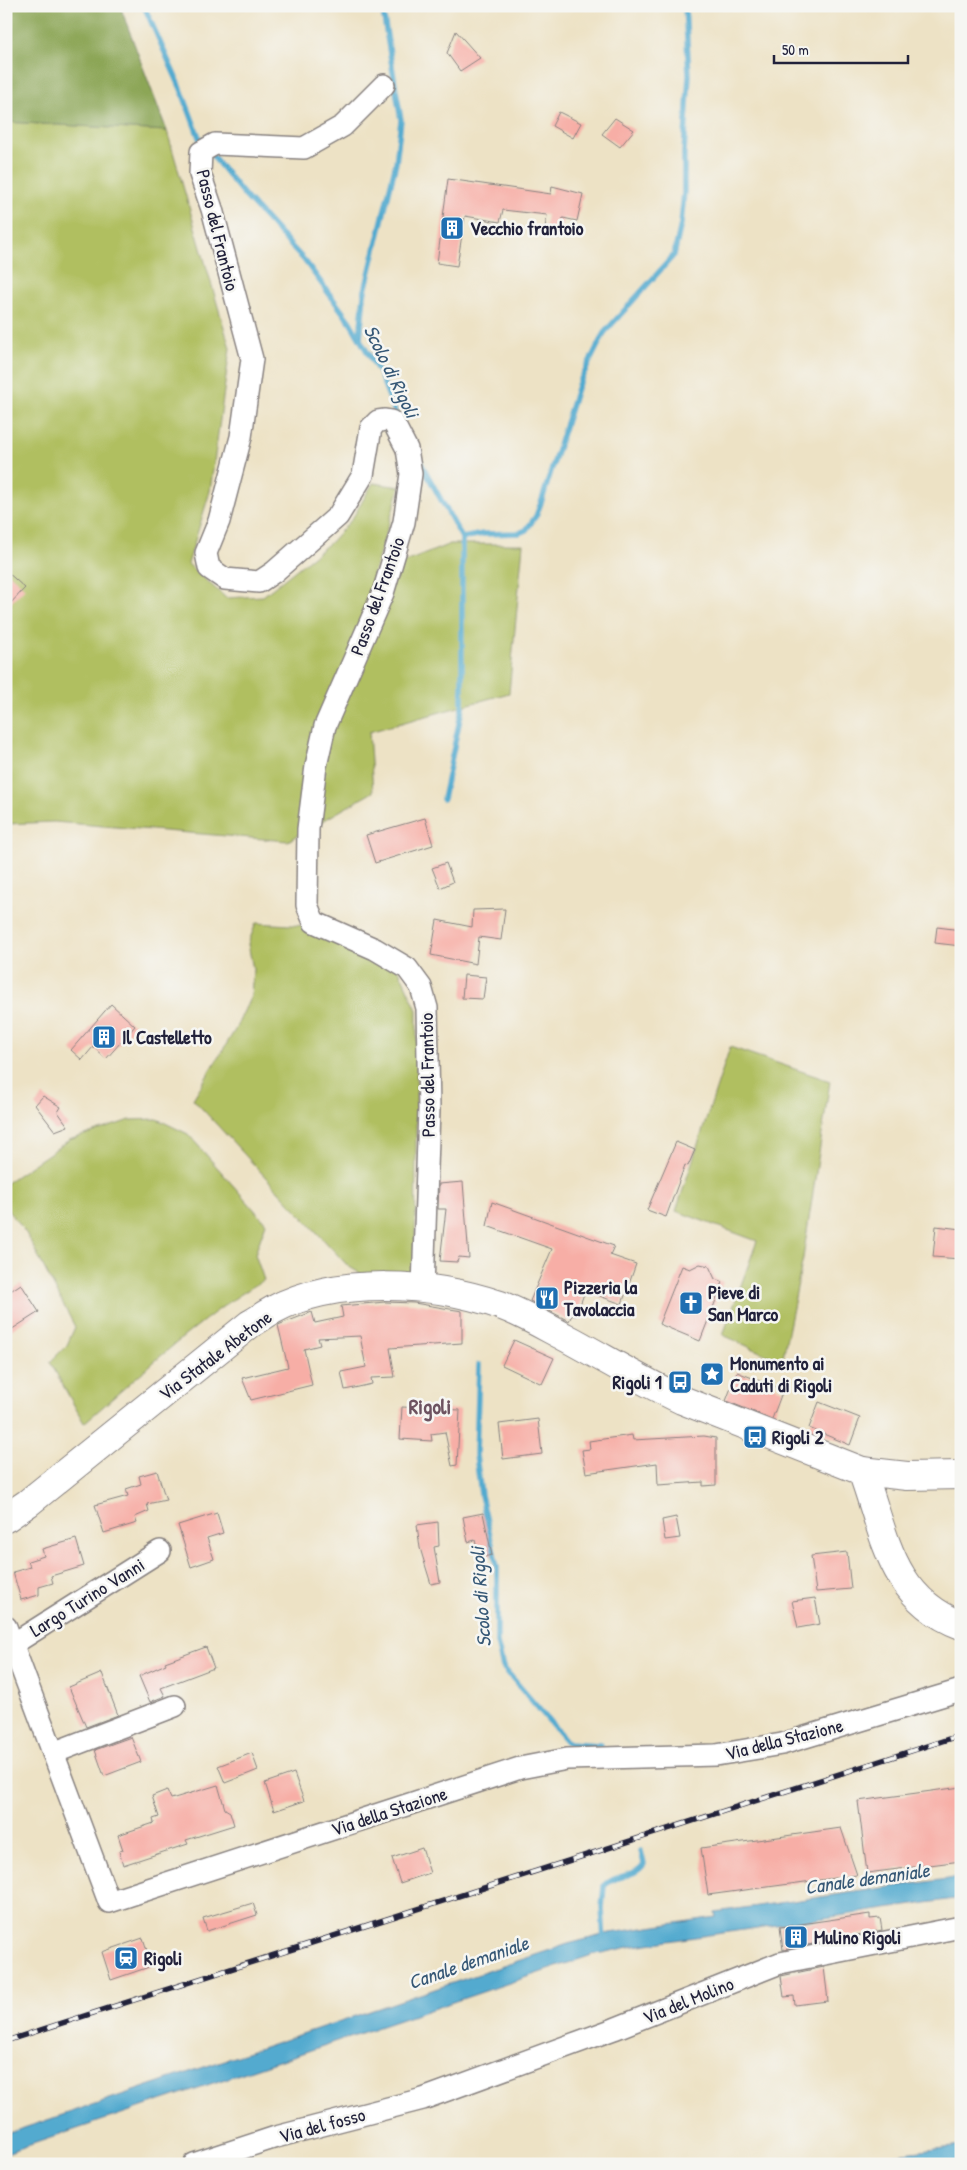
<svg xmlns="http://www.w3.org/2000/svg" width="967" height="2170" viewBox="0 0 967 2170" font-family="'Patrick Hand',sans-serif">
	<style>
		.green { fill: #b0bf61; stroke: #69704e }
		.forest { fill: #8ca657; stroke: #576449 }
		.water { fill: #53aacf; stroke: #3a6685 }
		.lines { fill: none; stroke-linecap: round; stroke-linejoin: round }
		.stream { stroke: #53aacf; stroke-width: 5.5 }
		.building { fill: #f7aea6 }
		.street-casing { stroke: #888280; stroke-width: 24 }
		.secondary-casing { stroke: #888280; stroke-width: 30 }
		.street { stroke: #fff; stroke-width: 21 }
		.secondary { stroke: #fff; stroke-width: 28 }
		.rail-casing { stroke: #22223b; stroke-width: 5.5 }
		.rail { stroke: #f6f6f2; stroke-width: 4; stroke-dasharray: 11; stroke-linecap: butt }
		.labels { text-anchor: middle; dominant-baseline: central; stroke-width: 5; stroke-linejoin: round; paint-order: stroke }
		.poi-label { font-size: 19px; font-weight: bold; fill: #22223b; stroke: #f6f6f2; text-anchor: start }
		.street-label { font-size: 19px; fill: #22223b; stroke: #f6f6f2 }
		.water-label { font-size: 20px; font-style: italic; fill: #365876; stroke: #f6f6f2 }
		.quarter-label { font-size: 21px; font-weight: bold; fill: #6d5360; stroke: #f6f6f2 }
	</style>
	<rect width="100%" height="100%" fill="#f6f6f2"/>
	<filter id="ink" filterUnits="userSpaceOnUse"><feTurbulence type="fractalNoise" baseFrequency=".02" numOctaves="2"/><feDisplacementMap in="SourceGraphic" scale="10" xChannelSelector="R" yChannelSelector="G"/><feConvolveMatrix kernelMatrix="1 2 1 2 8 2 1 2 1" color-interpolation-filters="sRGB"/></filter>
	<filter id="wash" filterUnits="userSpaceOnUse"><feTurbulence type="fractalNoise" baseFrequency=".0096" numOctaves="4" result="noise"/><feDisplacementMap in="SourceGraphic" scale="20" xChannelSelector="R" yChannelSelector="G"/><feGaussianBlur stdDeviation="1.12" result="paint"/><feColorMatrix in="noise" values="0 0 0 0 0 0 0 0 0 0 0 0 0 0 0 0 0 1.4 0 .05"/><feComposite in="paint" operator="in"/></filter>
	<g filter="url(#wash)">
		<rect width="100%" height="100%" fill="#ede2c5"/>
		<!-- green -->
		<g class="green">
			<path d="M6,122L167,131L230,348L210,491L188,564L226,598L263,596L331,542L352,519L373,483L400,487L373,575L450,544H523L509,693L369,732L373,792L288,841L54,822L6,824Z"/>
			<path d="M256,923L307,926L398,968L417,1010L415,1273L361,1274L348,1266L193,1099L235,1030L251,996L253,969L248,944Z"/>
			<path d="M730,1047L830,1081L803,1258L782,1362L723,1335L757,1241L676,1211Z"/>
			<path d="M157,1119L188,1134L266,1223L255,1254L264,1280C198,1318 142,1374 84,1423L50,1362L67,1345L75,1327L26,1233L6,1208V1183L69,1140L130,1120Z"/>
		</g>
		<!-- forest -->
		<path class="forest" d="M6,6H120L167,131L6,122Z"/>
		<!-- water -->
		<g class="water">
			<path d="M961,1877V1898L634,1946L592,1955L6,2153V2134L568,1944L610,1933L716,1917L715,1912Z"/>
			<path d="M961,2146V2164H820L831,2162Z"/>
		</g>
		<g class="lines">
			<!-- stream -->
			<g class="stream">
				<path d="M144,6L181,89L200,140L245,196L305,261L350,322L380,374L397,417"/>
				<path d="M360,338L364,295L396,163L401,120L382,6"/>
				<path d="M416,454L462,538V709L443,799"/>
				<path d="M462,538L483,534L519,533L526,530L536,516L542,500L578,385L604,333L674,255L681,224L684,192V153L689,75L685,6"/>
				<path d="M479,1365L476,1455L481,1495L497,1567V1643L503,1667L568,1743L600,1745"/>
				<path d="M604,1942L602,1908L604,1886C615,1874 635,1878 644,1864L641,1851"/>
			</g>
		</g>
		<g id="blocks">
			<!-- building -->
			<g class="building">
				<path d="M456,31L480,58L460,71L447,53Z"/>
				<path d="M559,112L581,123L573,138L552,126Z"/>
				<path d="M615,118L634,130L620,147L602,134Z"/>
				<path d="M448,179L551,194L552,186L583,194L577,221L563,218L559,238L544,235L547,215L503,210L500,222L465,216L457,266L437,263Z"/>
				<path d="M6,571L25,588L6,608Z"/>
				<path d="M425,818L433,845L375,863L366,835Z"/>
				<path d="M446,863L453,882L440,888L432,868Z"/>
				<path d="M505,909L501,940L479,937L476,964L431,955L437,920L472,927L473,910Z"/>
				<path d="M937,927L961,930V946L935,943Z"/>
				<path d="M464,975L486,977L483,999L462,998Z"/>
				<path d="M111,1004L135,1026L106,1059L93,1047L82,1060L71,1050Z"/>
				<path d="M43,1096L61,1107L58,1112L68,1126L55,1131L35,1105Z"/>
				<path d="M676,1142L695,1150L688,1166L685,1165L666,1217L647,1210Z"/>
				<path d="M463,1182L469,1258L459,1257L457,1262L440,1261L446,1209H438L439,1184Z"/>
				<path d="M492,1202L614,1246L610,1255L636,1264L622,1304L585,1291L576,1316L572,1315L569,1321L530,1301L552,1249L487,1226Z"/>
				<path d="M936,1226L961,1229V1259L933,1257Z"/>
				<path d="M700,1264L709,1266L715,1279L723,1282L700,1341L659,1324L682,1266L690,1269Z"/>
				<path d="M21,1284L39,1312L6,1333V1294Z"/>
				<path d="M385,1302L414,1303L462,1311V1343L390,1348L395,1377L371,1378L372,1384L345,1390L341,1372L366,1367L360,1336L318,1338L320,1345L304,1349L312,1385L251,1400L242,1378L288,1367L278,1325L312,1312L315,1323L343,1317L341,1306Z"/>
				<path d="M514,1340L554,1358L542,1384L502,1365Z"/>
				<path d="M737,1372L783,1390L772,1419L726,1401Z"/>
				<path d="M819,1402L860,1418L850,1445L809,1428Z"/>
				<path d="M402,1407L460,1410L457,1465L452,1466L445,1432L431,1434L432,1441L400,1439Z"/>
				<path d="M538,1419L542,1454L503,1459L499,1424Z"/>
				<path d="M632,1435L633,1440L704,1436L716,1438V1485L703,1486V1482L658,1485L657,1463L586,1473L582,1450L590,1449L589,1441Z"/>
				<path d="M157,1471L166,1500L147,1504L149,1511L135,1517L137,1523L104,1533L95,1505L128,1496L126,1489L141,1484L139,1476Z"/>
				<path d="M217,1513L223,1533L207,1538L214,1559L191,1567L178,1525Z"/>
				<path d="M483,1513L492,1555L479,1558L475,1540L468,1542L463,1517Z"/>
				<path d="M676,1517L680,1538L665,1540L662,1520Z"/>
				<path d="M438,1522L439,1546L434,1547L440,1582L431,1584L420,1548L417,1525Z"/>
				<path d="M76,1539L84,1566L51,1576L53,1583L39,1587V1595L21,1600L13,1572L30,1567L28,1561L44,1556L42,1549Z"/>
				<path d="M847,1552L851,1589L816,1592L811,1556Z"/>
				<path d="M815,1598L820,1624L798,1628L792,1601Z"/>
				<path d="M206,1647L214,1668L161,1688L165,1696L150,1702L139,1676L166,1664L165,1662Z"/>
				<path d="M102,1673L118,1715L86,1727L69,1687Z"/>
				<path d="M131,1737L141,1762L104,1776L95,1750Z"/>
				<path d="M252,1753L258,1770L225,1783L218,1766Z"/>
				<path d="M294,1773L304,1801L274,1811L265,1783Z"/>
				<path d="M218,1785L225,1809L230,1812L234,1825L186,1840L188,1844L123,1865L119,1851L123,1850L118,1835L154,1823L153,1819L159,1817L152,1796L167,1790L171,1799Z"/>
				<path d="M961,1787V1861L867,1873L858,1801Z"/>
				<path d="M841,1828L857,1875L708,1895L701,1848Z"/>
				<path d="M422,1848L430,1873L400,1883L392,1858Z"/>
				<path d="M253,1903L257,1915L207,1931L203,1918Z"/>
				<path d="M870,1914V1919L880,1918L882,1930L783,1950L780,1927Z"/>
				<path d="M143,1938L152,1966L111,1980L102,1952Z"/>
				<path d="M824,1967L828,2001L795,2005L794,1996L784,1997L781,1976Z"/>
			</g>
		</g>
	</g>
	<g filter="url(#ink)">
		<use href="#blocks" fill-opacity="0" stroke="#888280" stroke-width="1"/>
		<g class="lines">
			<!-- street casing -->
			<g class="street-casing">
				<g id="street">
					<path d="M384,85L343,126L304,148L215,144L201,152L200,174L212,209L252,359L241,437L219,521L206,553L209,568L225,579L259,582L274,572L338,516L363,475L371,428L378,421L385,420L391,421L394,424L407,449L411,474L404,522L383,593L325,726L316,766L308,829L307,905L314,922L375,949L407,968L421,987L427,1008L429,1109L423,1288"/>
					<path d="M6,1627L109,1902L520,1768L567,1759L716,1755L782,1744L961,1690"/>
					<path d="M13,1644L160,1551"/>
					<path d="M53,1753L175,1706"/>
					<path d="M194,2164L276,2137L423,2099L614,2029L780,1963L961,1927"/>
				</g>
			</g>
			<!-- secondary casing -->
			<g class="secondary-casing">
				<g id="secondary">
					<path d="M862,1471C885,1533 890,1598 961,1625"/>
					<path d="M6,1518L28,1503L250,1324C258,1320 265,1314 273,1310C336,1276 434,1282 500,1305C522,1313 544,1326 565,1337C604,1358 642,1381 682,1400L862,1471L907,1476L961,1475"/>
				</g>
			</g>
			<!-- street -->
			<use href="#street" class="street"/>
			<!-- secondary -->
			<use href="#secondary" class="secondary"/>
			<!-- rail casing -->
			<g class="rail-casing">
				<path id="rail" d="M6,2041L961,1735"/>
			</g>
			<!-- rail -->
			<use href="#rail" class="rail"/>
		</g>
	</g>
	<!-- icons -->
	<defs>
		<g id="building-square" transform="scale(1.25)"><rect x="-9" y="-9" width="18" height="18" rx="4" fill="#1f6fb2" stroke="#f6f6f2"/><path d="M-4-6H4V6H1V3H-1V6H-4ZM-2.5-4.3h1.7v1.8h-1.7ZM.8-4.3h1.7v1.8H.8ZM-2.5-1h1.7V.8h-1.7ZM.8-1h1.7V.8H.8Z" fill="#fff"/></g>
		<g id="restaurant-square" transform="scale(1.25)"><rect x="-9" y="-9" width="18" height="18" rx="4" fill="#1f6fb2" stroke="#f6f6f2"/><path d="M-5-6h1v4h1v-4h1v4h1v-4h1v5L-1.5 .5V6h-2V.5L-5-1ZM5-6V6H3V1.5H1.5Q1.5-4 5-6Z" fill="#fff"/></g>
		<g id="church-square" transform="scale(1.25)"><rect x="-9" y="-9" width="18" height="18" rx="4" fill="#1f6fb2" stroke="#f6f6f2"/><path d="M-1.2-6h2.4v3.5h3.3v2.4h-3.3V6h-2.4V-.1h-3.3v-2.4h3.3Z" fill="#fff"/></g>
		<g id="sight-square" transform="scale(1.25)"><rect x="-9" y="-9" width="18" height="18" rx="4" fill="#1f6fb2" stroke="#f6f6f2"/><path d="M0-6L1.8-2.2L6-1.7L2.9 1.2L3.7 5.4L0 3.3L-3.7 5.4L-2.9 1.2L-6-1.7L-1.8-2.2Z" fill="#fff"/></g>
		<g id="bus-square" transform="scale(1.25)"><rect x="-9" y="-9" width="18" height="18" rx="4" fill="#1f6fb2" stroke="#f6f6f2"/><path d="M-5-6H5V4H4V6H2V4H-2V6H-4V4H-5ZM-3.5-4V0h7V-4ZM-3.5 1.2v1.5H-2V1.2ZM2 1.2v1.5H3.5V1.2Z" fill="#fff"/></g>
		<g id="station-square" transform="scale(1.25)"><rect x="-9" y="-9" width="18" height="18" rx="4" fill="#1f6fb2" stroke="#f6f6f2"/><path d="M-3-6H3Q5-6 5-4V2Q5 4 3 4L4.5 6H3L1.5 4h-3L-3 6H-4.5L-3 4Q-5 4-5 2V-4Q-5-6-3-6ZM-3.5-4v3h7v-3ZM-3.5 1v1.5H-2V1ZM2 1v1.5H3.5V1Z" fill="#fff"/></g>
	</defs>
	<g fill-rule="evenodd">
		<use href="#building-square" x="452" y="228"/>
		<use href="#building-square" x="104" y="1037"/>
		<use href="#restaurant-square" x="547" y="1298"/>
		<use href="#church-square" x="691" y="1303"/>
		<use href="#sight-square" x="712" y="1374"/>
		<use href="#bus-square" x="680" y="1382"/>
		<use href="#bus-square" x="755" y="1437"/>
		<use href="#building-square" x="796" y="1937"/>
		<use href="#station-square" x="126" y="1958"/>
	</g>
	<g class="labels">
		<!-- poi labels -->
		<g class="poi-label">
			<text x="470" y="228">Vecchio frantoio</text>
			<text x="122" y="1037">Il Castelletto</text>
			<text x="564" y="1287">Pizzeria la<tspan x="564" dy="22">Tavolaccia</tspan></text>
			<text x="708" y="1292">Pieve di<tspan x="708" dy="22">San Marco</tspan></text>
			<text x="730" y="1363">Monumento ai<tspan x="730" dy="22">Caduti di Rigoli</tspan></text>
			<text x="662" y="1382" text-anchor="end">Rigoli 1</text>
			<text x="772" y="1437">Rigoli 2</text>
			<text x="814" y="1937">Mulino Rigoli</text>
			<text x="144" y="1958">Rigoli</text>
		</g>
		<!-- street labels -->
		<g class="street-label">
			<text transform="translate(218 230) rotate(76)">Passo del Frantoio</text>
			<text transform="translate(377 596) rotate(-70)">Passo del Frantoio</text>
			<text transform="translate(427 1075) rotate(-91)">Passo del Frantoio</text>
			<text transform="translate(215 1355) rotate(-37)">Via Statale Abetone</text>
			<text transform="translate(87 1597) rotate(-32)">Largo Turino Vanni</text>
			<text transform="translate(784 1739) rotate(-14)">Via della Stazione</text>
			<text transform="translate(389 1811) rotate(-18)">Via della Stazione</text>
			<text transform="translate(688 2000) rotate(-22)">Via del Molino</text>
			<text transform="translate(322 2125) rotate(-15)">Via del fosso</text>
		</g>
		<!-- water labels -->
		<g class="water-label">
			<text transform="translate(392 371) rotate(64)">Scolo di Rigoli</text>
			<text transform="translate(480 1597) rotate(-94)">Scolo di Rigoli</text>
			<text transform="translate(867 1878) rotate(-8)">Canale demaniale</text>
			<text transform="translate(468 1962) rotate(-19)">Canale demaniale</text>
		</g>
		<!-- quarter labels -->
		<g class="quarter-label">
			<text x="430" y="1406">Rigoli</text>
		</g>
	</g>
	<!-- margin -->
	<rect width="967" height="2170" fill="none" stroke="#f6f6f2" stroke-width="25"/>
	<!-- scale -->
	<path d="M774 55v8h134v-8" fill="none" stroke="#22223b" stroke-width="2.5"/>
	<text x="782" y="55" font-size="15" fill="#22223b" stroke="#f6f6f2" stroke-width="4" paint-order="stroke">50 m</text>
</svg>
